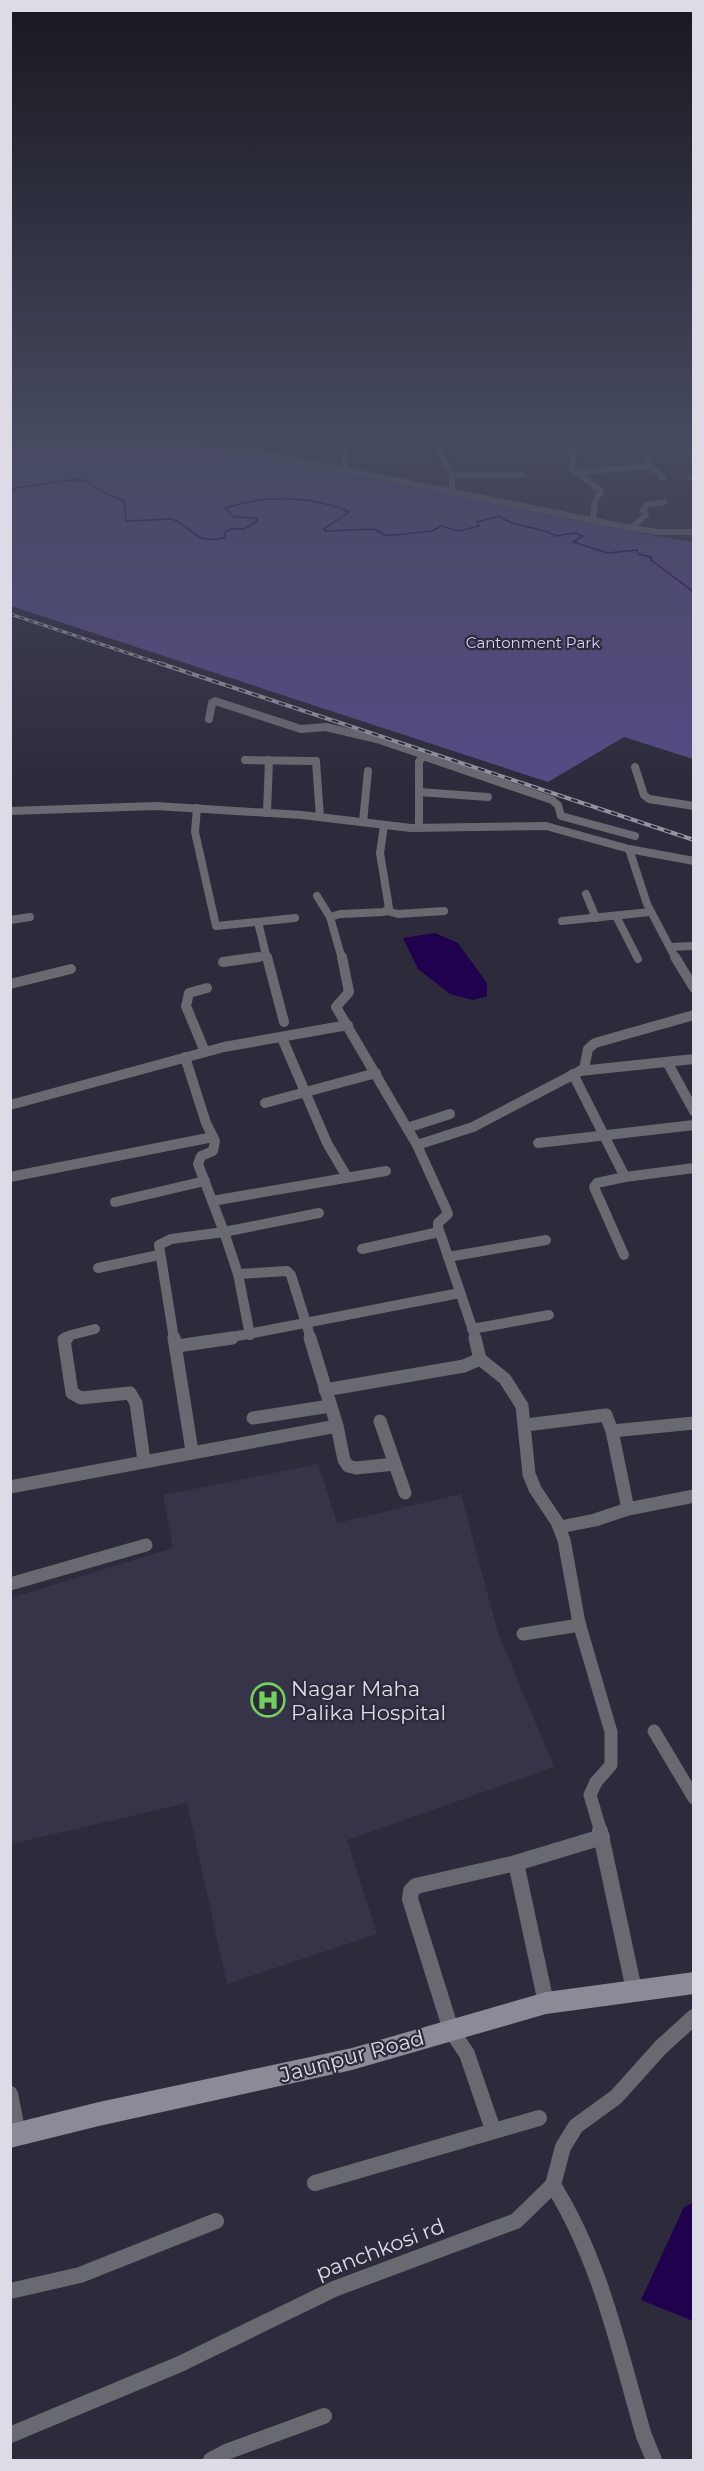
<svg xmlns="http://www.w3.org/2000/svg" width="704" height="2471" viewBox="0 0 704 2471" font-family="Montserrat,sans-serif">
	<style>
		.built { fill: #373449 }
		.green { fill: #554b85 }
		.water { fill: #1f014e }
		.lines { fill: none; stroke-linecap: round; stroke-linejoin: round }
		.stream { stroke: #1f014e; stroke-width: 1.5 }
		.street-far4 { stroke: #696971; stroke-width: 6 }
		.street-far3 { stroke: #696971; stroke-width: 8 }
		.street-far2 { stroke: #696971; stroke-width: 10 }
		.street-far1 { stroke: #696971; stroke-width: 13 }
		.street { stroke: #696971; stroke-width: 16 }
		.secondary { fill: #8b8a96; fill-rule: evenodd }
		.rail-far1-casing { stroke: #94939f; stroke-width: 3 }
		.rail-casing { stroke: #94939f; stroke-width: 4 }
		.rail-far1 { stroke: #2d2b3b; stroke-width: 1.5; stroke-dasharray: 5; stroke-linecap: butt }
		.rail { stroke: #2d2b3b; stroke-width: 2; stroke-dasharray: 7; stroke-linecap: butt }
		.labels { text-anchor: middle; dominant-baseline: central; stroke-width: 4.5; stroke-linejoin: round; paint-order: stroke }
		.far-park-label { font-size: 15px; fill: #d7d2fe; stroke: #2d2b3b }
		.near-poi-label { font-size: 21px; fill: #dddce6; stroke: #2d2b3b; text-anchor: start }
		.near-street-label { font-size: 21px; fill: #dddce6; stroke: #2d2b3b }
	</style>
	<rect width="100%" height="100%" fill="#2d2b3b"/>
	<!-- built -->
	<path class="built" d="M318,1464L337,1523L461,1494L498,1633L554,1767L347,1840L377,1934L227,1984L187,1803L11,1844V1598L173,1548L163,1495Z"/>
	<!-- green -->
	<path class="green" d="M11,437H138L260,455L633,532L693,542V759L624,737L548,782L11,606Z"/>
	<!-- water -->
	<g class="water">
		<path d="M435,933L458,943L487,983V996L473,1000L450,994L418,969L403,938Z"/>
		<path d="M693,2203V2321L641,2300L684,2207Z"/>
	</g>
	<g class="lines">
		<!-- stream -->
		<path class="stream" d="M10,489L69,480H85L103,492L124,501L126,521L172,519C194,526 192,545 224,538L225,532L231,529H244L258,521L256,518L234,517L225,508C264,495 312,495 349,512L324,529L326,531L374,529L385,535H395L432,531L441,526L459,531L479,526L477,522L500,516C515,529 539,525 556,536L575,533L583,536L573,542L608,553L637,550L638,554L651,557V560L694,592"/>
		<!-- street-far4 -->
		<g class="street-far4">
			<path d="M155,437L256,452L631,528L658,532H694"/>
			<path d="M432,437L452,475V491"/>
			<path d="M631,437L651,466L663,478"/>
			<path d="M690,443L694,463"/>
			<path d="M568,448L575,458L571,468L601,491L595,501L593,521"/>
			<path d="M344,470L348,437"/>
			<path d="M576,472L651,466"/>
			<path d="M452,475H522"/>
			<path d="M691,477H694"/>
			<path d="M631,528L646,515L643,510L647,505L664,502"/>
		</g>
		<!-- street-far3 -->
		<g class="street-far3">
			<path d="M209,719L212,703L215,701L301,729L326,727L377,739L421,754L423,756L419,762V828"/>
			<path d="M423,756L552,800L558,805L561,816L635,836"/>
			<path d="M245,760L316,761L320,817"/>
			<path d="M635,767L644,795L649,799L694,806"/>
			<path d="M419,792L488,797"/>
			<path d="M197,808L195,832L216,926L295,918"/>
			<path d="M10,811L156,806L302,815L411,828L546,826L629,849L694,861"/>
			<path d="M267,813L269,760"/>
			<path d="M363,822L368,771"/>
			<path d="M629,849L647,904L676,959"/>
			<path d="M586,894L596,918"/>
			<path d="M317,896L330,917"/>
			<path d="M387,911L398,914L444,911"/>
			<path d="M616,916L638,959"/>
			<path d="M10,920L30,917"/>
			<path d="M562,921L650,912"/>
			<path d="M258,922L267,959"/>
			<path d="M670,947L694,946"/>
			<path d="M248,959L267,956"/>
			<path d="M342,959L330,917L340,914L384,912L389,908L380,853L384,826"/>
		</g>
		<!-- street-far2 -->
		<g class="street-far2">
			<path d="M267,957L284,1022"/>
			<path d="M342,957L349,992L336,1007L417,1145L446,1209L448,1214L438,1223V1227L476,1339"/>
			<path d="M675,957L694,988"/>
			<path d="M223,962L259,957"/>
			<path d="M10,984L71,969"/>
			<path d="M282,1038L327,1143L347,1177"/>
			<path d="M205,1052L186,1006L189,993L207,988"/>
			<path d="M185,1057L206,1123L215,1141L213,1151L201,1156L198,1164L224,1232L319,1213"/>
			<path d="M667,1062L694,1111"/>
			<path d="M580,1071L694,1059"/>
			<path d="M573,1074L625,1177L694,1168"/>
			<path d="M265,1103L376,1073"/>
			<path d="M10,1105L224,1047L348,1025"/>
			<path d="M407,1128L450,1114"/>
			<path d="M538,1143L694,1125"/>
			<path d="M417,1145L473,1127L584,1069L588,1049L595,1043L694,1015"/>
			<path d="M10,1177L213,1137"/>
			<path d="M212,1201L386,1171"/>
			<path d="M115,1202L205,1181"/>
			<path d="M362,1249L439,1232"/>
			<path d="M624,1255L594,1187L597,1183L625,1177"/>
			<path d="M448,1257L546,1240"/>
			<path d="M98,1268L159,1255"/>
			<path d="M238,1274L287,1271L291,1275L311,1339"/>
			<path d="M472,1329L549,1315"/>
			<path d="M65,1339L71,1335L95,1329"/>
			<path d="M174,1339L159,1245L171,1239L224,1232L238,1274L250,1335"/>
			<path d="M222,1339L460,1293"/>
		</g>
		<!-- street-far1 -->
		<g class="street-far1">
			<path d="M67,1338L64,1340L72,1393L81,1398L130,1393L136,1403L144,1461"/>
			<path d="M174,1338L192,1451"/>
			<path d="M310,1338L337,1426L344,1460L348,1466L356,1468L395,1464"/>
			<path d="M177,1346L232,1338"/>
			<path d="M480,1359L505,1379L522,1406L529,1474L535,1489L557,1522L564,1540L579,1623L611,1732V1765L596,1782L590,1795L601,1832"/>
			<path d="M325,1390L464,1366L480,1359L475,1338"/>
			<path d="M253,1418L330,1406"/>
			<path d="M380,1421L405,1493"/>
			<path d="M526,1425L606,1415L612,1431L628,1509"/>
			<path d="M612,1431L694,1423"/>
			<path d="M10,1487L337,1426"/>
			<path d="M560,1527L595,1520L628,1509L694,1496"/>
			<path d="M10,1584L146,1545"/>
			<path d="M523,1634L580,1625"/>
			<path d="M654,1731L694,1798"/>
		</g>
		<!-- street -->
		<g class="street">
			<path d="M600,1831L634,1990"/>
			<path d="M516,1863L546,2003"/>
			<path d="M10,2094L18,2134"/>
			<path d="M493,2130L467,2054L451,2030L410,1899L411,1891L416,1886L516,1863L602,1837"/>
			<path d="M315,2183L539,2118"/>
			<path d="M553,2185C601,2262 619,2350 644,2436L654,2460"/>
			<path d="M10,2291L80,2275L216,2221"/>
			<path d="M10,2435L180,2364L334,2289L516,2221L553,2185L563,2147L576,2126L616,2097L661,2047L694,2017"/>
			<path d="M211,2460L226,2452L324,2416"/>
		</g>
		<!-- secondary -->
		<path class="secondary" d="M694,1972V1994L546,2014L352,2070L99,2126L10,2148V2124L99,2102L352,2048L546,1992Z"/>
		<!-- rail-far1 casing -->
		<g class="rail-far1-casing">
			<path id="rail-far1" d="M10,614L164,665"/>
		</g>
		<!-- rail casing -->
		<g class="rail-casing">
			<path id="rail" d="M159,663L694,840"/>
		</g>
		<!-- rail-far1 -->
		<use href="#rail-far1" class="rail-far1"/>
		<!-- rail -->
		<use href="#rail" class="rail"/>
	</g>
	<!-- sky -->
	<linearGradient id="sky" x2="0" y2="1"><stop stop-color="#191820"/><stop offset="0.56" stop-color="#464a60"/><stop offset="1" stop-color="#464a60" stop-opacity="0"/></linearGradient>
	<rect width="704" height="783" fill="url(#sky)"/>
	<!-- icons -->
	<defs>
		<g id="hospital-ring" transform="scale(1.725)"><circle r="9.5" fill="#2d2b3b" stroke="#72d25d" stroke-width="1.5"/><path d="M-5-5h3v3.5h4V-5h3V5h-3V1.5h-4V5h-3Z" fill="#72d25d"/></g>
	</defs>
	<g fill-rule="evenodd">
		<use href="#hospital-ring" x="268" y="1700"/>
	</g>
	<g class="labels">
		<!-- far-park labels -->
		<g class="far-park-label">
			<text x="533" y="642">Cantonment Park</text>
		</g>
		<!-- near-poi labels -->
		<g class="near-poi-label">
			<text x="291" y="1688">Nagar Maha<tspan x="291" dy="24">Palika Hospital</tspan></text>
		</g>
		<!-- near-street labels -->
		<g class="near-street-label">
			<text transform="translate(352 2056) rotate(-15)">Jaunpur Road</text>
			<text transform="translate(380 2249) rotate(-21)">panchkosi rd</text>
		</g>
	</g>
	<!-- border -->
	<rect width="704" height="2471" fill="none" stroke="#dddce6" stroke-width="24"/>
</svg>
